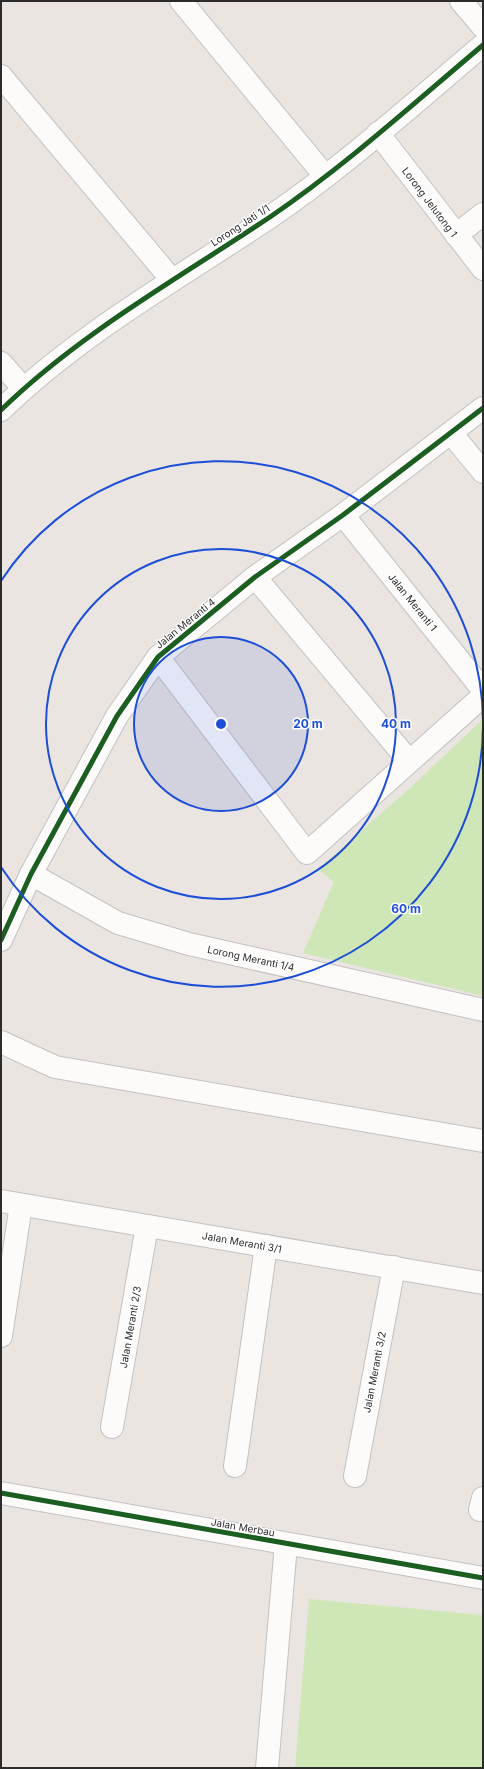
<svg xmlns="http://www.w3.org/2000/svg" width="484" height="1769" viewBox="0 0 484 1769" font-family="Inter,sans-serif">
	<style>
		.green { fill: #cfe7b6 }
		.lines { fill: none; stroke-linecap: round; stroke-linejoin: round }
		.minor-casing { stroke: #c3c1c2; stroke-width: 24 }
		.minor { stroke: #fcfbfa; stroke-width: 22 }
		.cycleway-casing { stroke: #fff; stroke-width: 8 }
		.cycleway { stroke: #1b5e20; stroke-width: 5 }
		.ring { fill: none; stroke: #1d4ed8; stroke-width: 2 }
		.labels { text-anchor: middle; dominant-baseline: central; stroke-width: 3; stroke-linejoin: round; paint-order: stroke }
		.street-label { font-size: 10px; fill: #2b2b2b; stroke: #fff }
		.centre { fill: #1d4ed8; stroke: #fff; stroke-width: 2 }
		.ring-label { font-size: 12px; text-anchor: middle; font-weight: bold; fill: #1d4ed8; stroke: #fff; stroke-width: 3; stroke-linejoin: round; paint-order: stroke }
	</style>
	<rect width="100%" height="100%" fill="#eae5e0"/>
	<!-- green -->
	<g class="green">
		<path d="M483,719V996L303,953L334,882L318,869L410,788Z"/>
		<path d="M309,1599L483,1615V1768H295Z"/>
	</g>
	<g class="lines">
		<!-- minor casing -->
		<g class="minor-casing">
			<g id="minor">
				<path d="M181,1L325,176"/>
				<path d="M461,1L483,27"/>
				<path d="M1,76L172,280"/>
				<path d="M378,133L483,269"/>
				<path d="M456,235L483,214"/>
				<path d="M1,363L23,388"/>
				<path d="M1,410C80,333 179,278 270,217C345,166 413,104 483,45"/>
				<path d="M451,433L483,472"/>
				<path d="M343,515L483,690"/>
				<path d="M255,577L409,761"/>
				<path d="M158,657L307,853L483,696"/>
				<path d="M31,874L118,923L189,944L483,1010"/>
				<path d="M1,940L31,874L117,716L158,657L255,577L343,515L483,408"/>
				<path d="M1,1042L55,1067L483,1141"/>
				<path d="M1,1201L483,1283"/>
				<path d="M1,1336L21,1205"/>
				<path d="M112,1427L147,1226"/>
				<path d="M235,1466L266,1246"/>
				<path d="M355,1476L394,1267"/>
				<path d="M1,1493L483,1578"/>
				<path d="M480,1510L483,1498"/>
				<path d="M267,1768L286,1544"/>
			</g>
		</g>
		<!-- minor -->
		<use href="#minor" class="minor"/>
		<!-- cycleway casing -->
		<g class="cycleway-casing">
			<g id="cycleway">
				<path d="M1,410C80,333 179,278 270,217C345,166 413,104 483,45"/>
				<path d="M1,940L31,874L117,716L158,657L255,577L343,515L483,408"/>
				<path d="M1,1493L483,1578"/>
			</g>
		</g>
		<!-- cycleway -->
		<use href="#cycleway" class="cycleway"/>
	</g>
	<!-- distance rings -->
	<circle cx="221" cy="724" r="87" fill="#1d4ed8" fill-opacity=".12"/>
	<g class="ring">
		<circle cx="221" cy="724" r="87"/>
		<circle cx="221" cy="724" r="175"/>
		<path d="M483 726A262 262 0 0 1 1 867M1 581A262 262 0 0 1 483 722"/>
	</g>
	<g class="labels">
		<!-- street labels -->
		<g class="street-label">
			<text transform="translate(430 202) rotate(53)">Lorong Jelutong 1</text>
			<text transform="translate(240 225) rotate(-33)">Lorong Jati 1/1</text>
			<text transform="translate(413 602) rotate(51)">Jalan Meranti 1</text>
			<text transform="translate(185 623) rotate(-39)">Jalan Meranti 4</text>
			<text transform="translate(251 958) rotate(12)">Lorong Meranti 1/4</text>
			<text transform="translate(242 1242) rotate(10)">Jalan Meranti 3/1</text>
			<text transform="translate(130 1327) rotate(-80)">Jalan Meranti 2/3</text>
			<text transform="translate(374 1372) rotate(-79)">Jalan Meranti 3/2</text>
			<text transform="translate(243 1527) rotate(10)">Jalan Merbau</text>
		</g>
	</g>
	<circle cx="221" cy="724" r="6" class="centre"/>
	<g class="ring-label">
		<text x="308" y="728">20 m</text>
		<text x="396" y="728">40 m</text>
		<text x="406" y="913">60 m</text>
	</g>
	<!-- border -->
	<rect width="484" height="1769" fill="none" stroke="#2b2b2b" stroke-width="4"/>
</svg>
